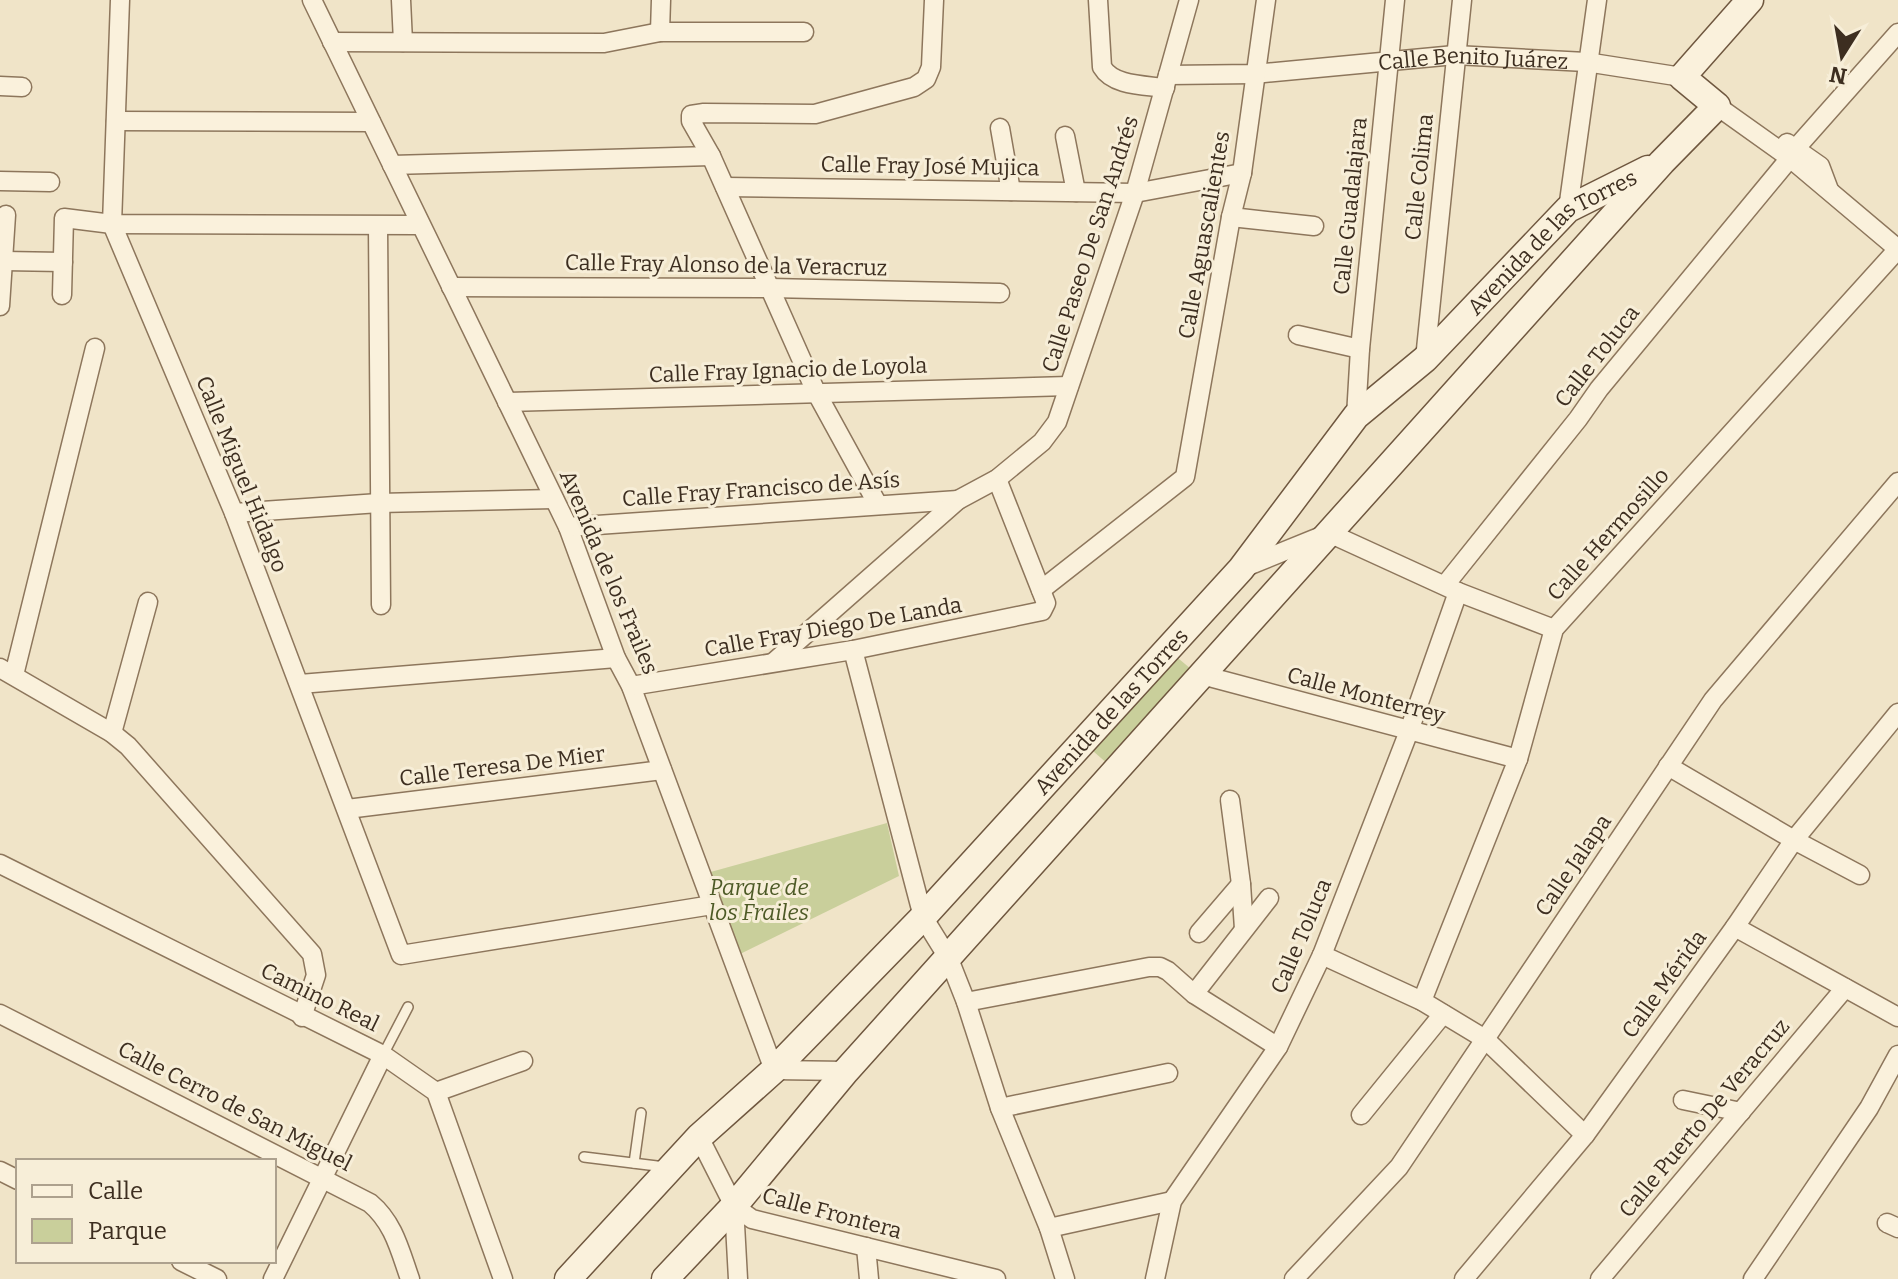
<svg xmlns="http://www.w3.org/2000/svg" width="1898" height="1279" viewBox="0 0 1898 1279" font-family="Bitter,serif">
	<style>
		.green { fill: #c9cf9b }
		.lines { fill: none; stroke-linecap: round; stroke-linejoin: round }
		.lane-casing { stroke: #8d765c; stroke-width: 12 }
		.street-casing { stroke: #8d765c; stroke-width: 21 }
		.secondary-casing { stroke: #6f573f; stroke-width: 29 }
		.lane { stroke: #faf1dc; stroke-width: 9 }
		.street { stroke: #faf1dc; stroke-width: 18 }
		.secondary { stroke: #faf1dc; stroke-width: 26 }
		.labels { text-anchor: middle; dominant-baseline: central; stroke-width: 6; stroke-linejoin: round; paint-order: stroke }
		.street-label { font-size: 22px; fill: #3d2e20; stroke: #f7eed8 }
		.park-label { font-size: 22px; font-style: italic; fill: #4d5a26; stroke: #f7eed8 }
	</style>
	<rect width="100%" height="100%" fill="#f0e4c8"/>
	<!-- green -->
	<g class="green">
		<path d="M1159,642L1198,675L1116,771L1078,738Z"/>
		<path d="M887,823L899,876L738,955L707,873Z"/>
	</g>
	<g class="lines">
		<!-- lane casing -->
		<g class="lane-casing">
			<g id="lane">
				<path d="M383,1055L408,1007"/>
				<path d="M584,1157L665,1167"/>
				<path d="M634,1163L641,1113"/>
			</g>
		</g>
		<!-- street casing -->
		<g class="street-casing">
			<g id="street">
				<path d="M120,0L112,224L234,513L401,955L712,905"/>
				<path d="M312,0L568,527L616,658L631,686L774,1070L846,1071"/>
				<path d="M401,0L403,42"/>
				<path d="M1098,0L1102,67C1113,86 1144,85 1165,88"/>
				<path d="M660,32L661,0"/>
				<path d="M332,42L604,43L660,32H804"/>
				<path id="s1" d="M1168,75L1254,74L1455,55L1586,62L1682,77"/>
				<path d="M0,86L22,87"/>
				<path d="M1717,106L1790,158L1898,249"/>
				<path d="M116,121L371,122"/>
				<path d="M1000,128L1011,191"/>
				<path d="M1065,136L1076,192"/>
				<path d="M1787,143L1820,166L1829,190"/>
				<path d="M1796,148L1898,33"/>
				<path d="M392,165L711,156"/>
				<path d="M0,181L50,182"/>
				<path d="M725,187L1135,193L1242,173"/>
				<path d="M1568,209L1597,0"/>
				<path d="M1231,217L1314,226"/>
				<path d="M378,226L381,605"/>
				<path d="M4,261L63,262"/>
				<path d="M451,287L770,288L1000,293"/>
				<path d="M62,295L64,218L112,224L420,225"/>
				<path d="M0,306L6,215"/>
				<path d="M1298,335L1360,349"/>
				<path d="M1425,359L1462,0"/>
				<path d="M507,402L1069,386"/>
				<path d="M1356,416L1360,349L1395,0"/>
				<path d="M878,505L816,392L711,156L691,121V115L704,113L815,114L914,87L926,79L931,67L934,0"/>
				<path d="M234,513L379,503L554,499"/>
				<path d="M568,527L958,500"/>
				<path d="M1243,568L1329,533L1458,592L1554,629"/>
				<path d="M1445,585L1578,419L1599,389L1790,158"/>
				<path d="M1041,590L1185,477L1231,217L1242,173L1266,0"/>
				<path d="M853,650L923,917L949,959L966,1002L1000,1108L1049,1228L1065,1279"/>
				<path d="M774,662L958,500L997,479L1042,442L1057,422L1135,193L1189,0"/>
				<path d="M0,668L112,733L128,746L312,954L316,975L302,1017"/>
				<path d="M14,675L95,348"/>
				<path d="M1202,675L1518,759"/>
				<path d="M300,684L616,658"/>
				<path d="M631,686L853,650L1042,611L1046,603L997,479"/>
				<path d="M112,733L148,602"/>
				<path d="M1668,766L1794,840L1860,875"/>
				<path d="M1230,800L1241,884L1244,929"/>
				<path d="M347,809L662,770"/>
				<path d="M0,864L383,1055L436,1092L503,1279"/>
				<path d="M1735,927L1898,1017"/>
				<path d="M1199,933L1241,884"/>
				<path d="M1322,955L1422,1001L1485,1039L1585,1135"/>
				<path d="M1194,994L1269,898"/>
				<path d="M1422,1001L1518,759L1554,629L1898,249"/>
				<path d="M966,1002L1149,967H1160L1168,971L1194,994L1278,1047"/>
				<path d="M0,1014L370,1203C394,1223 400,1251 410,1279"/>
				<path d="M436,1092L523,1061"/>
				<path d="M1683,1100L1741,1112"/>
				<path d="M1000,1108L1168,1073"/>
				<path d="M1361,1115L1443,1014"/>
				<path d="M699,1137L734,1206L752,1219L996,1279"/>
				<path d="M0,1171L18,1180"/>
				<path d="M734,1206L738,1279"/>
				<path d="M1887,1223L1898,1228"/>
				<path d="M1049,1228L1172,1201"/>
				<path d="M866,1247L869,1279"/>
				<path d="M181,1261L217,1279"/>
				<path d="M273,1279L383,1055"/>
				<path d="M1155,1279L1172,1201L1278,1047L1322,955L1409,731L1458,592"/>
				<path d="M1294,1279L1399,1167L1713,700L1898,482"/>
				<path d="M1464,1279L1585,1135L1735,927L1794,840L1898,713"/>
				<path d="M1600,1279L1845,988"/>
				<path d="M1753,1279L1869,1108L1898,1055"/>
			</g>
		</g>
		<!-- secondary casing -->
		<g class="secondary-casing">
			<g id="secondary">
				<path id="s2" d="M568,1279L699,1137L774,1070L923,917L1241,569L1356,416L1425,359L1568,209L1648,169"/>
				<path d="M665,1279L734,1206L846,1071L1662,162L1717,106L1682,77L1750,0"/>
			</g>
		</g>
		<!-- lane -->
		<use href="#lane" class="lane"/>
		<!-- street -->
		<use href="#street" class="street"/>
		<!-- secondary -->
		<use href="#secondary" class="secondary"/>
	</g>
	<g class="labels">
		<!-- street labels -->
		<g class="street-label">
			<text stroke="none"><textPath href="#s1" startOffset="306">Calle Benito Juárez</textPath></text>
			<text transform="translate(930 166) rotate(1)">Calle Fray José Mujica</text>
			<text transform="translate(1419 177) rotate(-84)">Calle Colima</text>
			<text transform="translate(1350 206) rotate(-84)">Calle Guadalajara</text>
			<text transform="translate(1204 235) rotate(-80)">Calle Aguascalientes</text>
			<text transform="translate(1090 244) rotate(-72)">Calle Paseo De San Andrés</text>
			<text stroke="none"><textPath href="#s2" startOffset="1434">Avenida de las Torres</textPath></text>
			<text transform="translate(726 265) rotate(1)">Calle Fray Alonso de la Veracruz</text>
			<text transform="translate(1597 356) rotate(-52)">Calle Toluca</text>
			<text transform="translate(788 370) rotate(-2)">Calle Fray Ignacio de Loyola</text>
			<text transform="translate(242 474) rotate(68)">Calle Miguel Hidalgo</text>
			<text transform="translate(761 489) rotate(-4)">Calle Fray Francisco de Asís</text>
			<text transform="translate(1608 534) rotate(-48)">Calle Hermosillo</text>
			<text transform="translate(609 572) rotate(67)">Avenida de los Frailes</text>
			<text transform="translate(833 627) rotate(-10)">Calle Fray Diego De Landa</text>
			<text transform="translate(1366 695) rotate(15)">Calle Monterrey</text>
			<text stroke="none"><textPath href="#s2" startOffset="786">Avenida de las Torres</textPath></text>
			<text transform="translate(502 766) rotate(-7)">Calle Teresa De Mier</text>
			<text transform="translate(1573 865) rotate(-56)">Calle Jalapa</text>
			<text transform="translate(1301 936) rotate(-67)">Calle Toluca</text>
			<text transform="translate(1664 984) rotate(-54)">Calle Mérida</text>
			<text transform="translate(320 997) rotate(26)">Camino Real</text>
			<text transform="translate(235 1106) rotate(27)">Calle Cerro de San Miguel</text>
			<text transform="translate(1704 1118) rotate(-50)">Calle Puerto De Veracruz</text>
			<text transform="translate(832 1213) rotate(15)">Calle Frontera</text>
		</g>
		<!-- park labels -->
		<g class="park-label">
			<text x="759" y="887">Parque de<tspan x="759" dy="25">los Frailes</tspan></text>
		</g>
	</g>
	<!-- legend -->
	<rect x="16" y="1159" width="260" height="104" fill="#f7eed8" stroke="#ada18e" stroke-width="2"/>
	<rect x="32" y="1185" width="40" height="12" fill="#faf1dc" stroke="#ada18e" stroke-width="2"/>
	<text x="88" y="1199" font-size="24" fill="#3d2e20">Calle</text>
	<rect x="32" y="1219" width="40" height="24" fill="#c9cf9b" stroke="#ada18e" stroke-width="2"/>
	<text x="88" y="1239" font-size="24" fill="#3d2e20">Parque</text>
	<!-- north arrow -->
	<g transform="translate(1842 56) rotate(191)" stroke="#f7eed8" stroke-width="6" paint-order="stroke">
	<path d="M0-6L14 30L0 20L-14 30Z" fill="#3d2e20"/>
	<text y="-12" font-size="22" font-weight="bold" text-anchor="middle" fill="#3d2e20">N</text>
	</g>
</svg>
